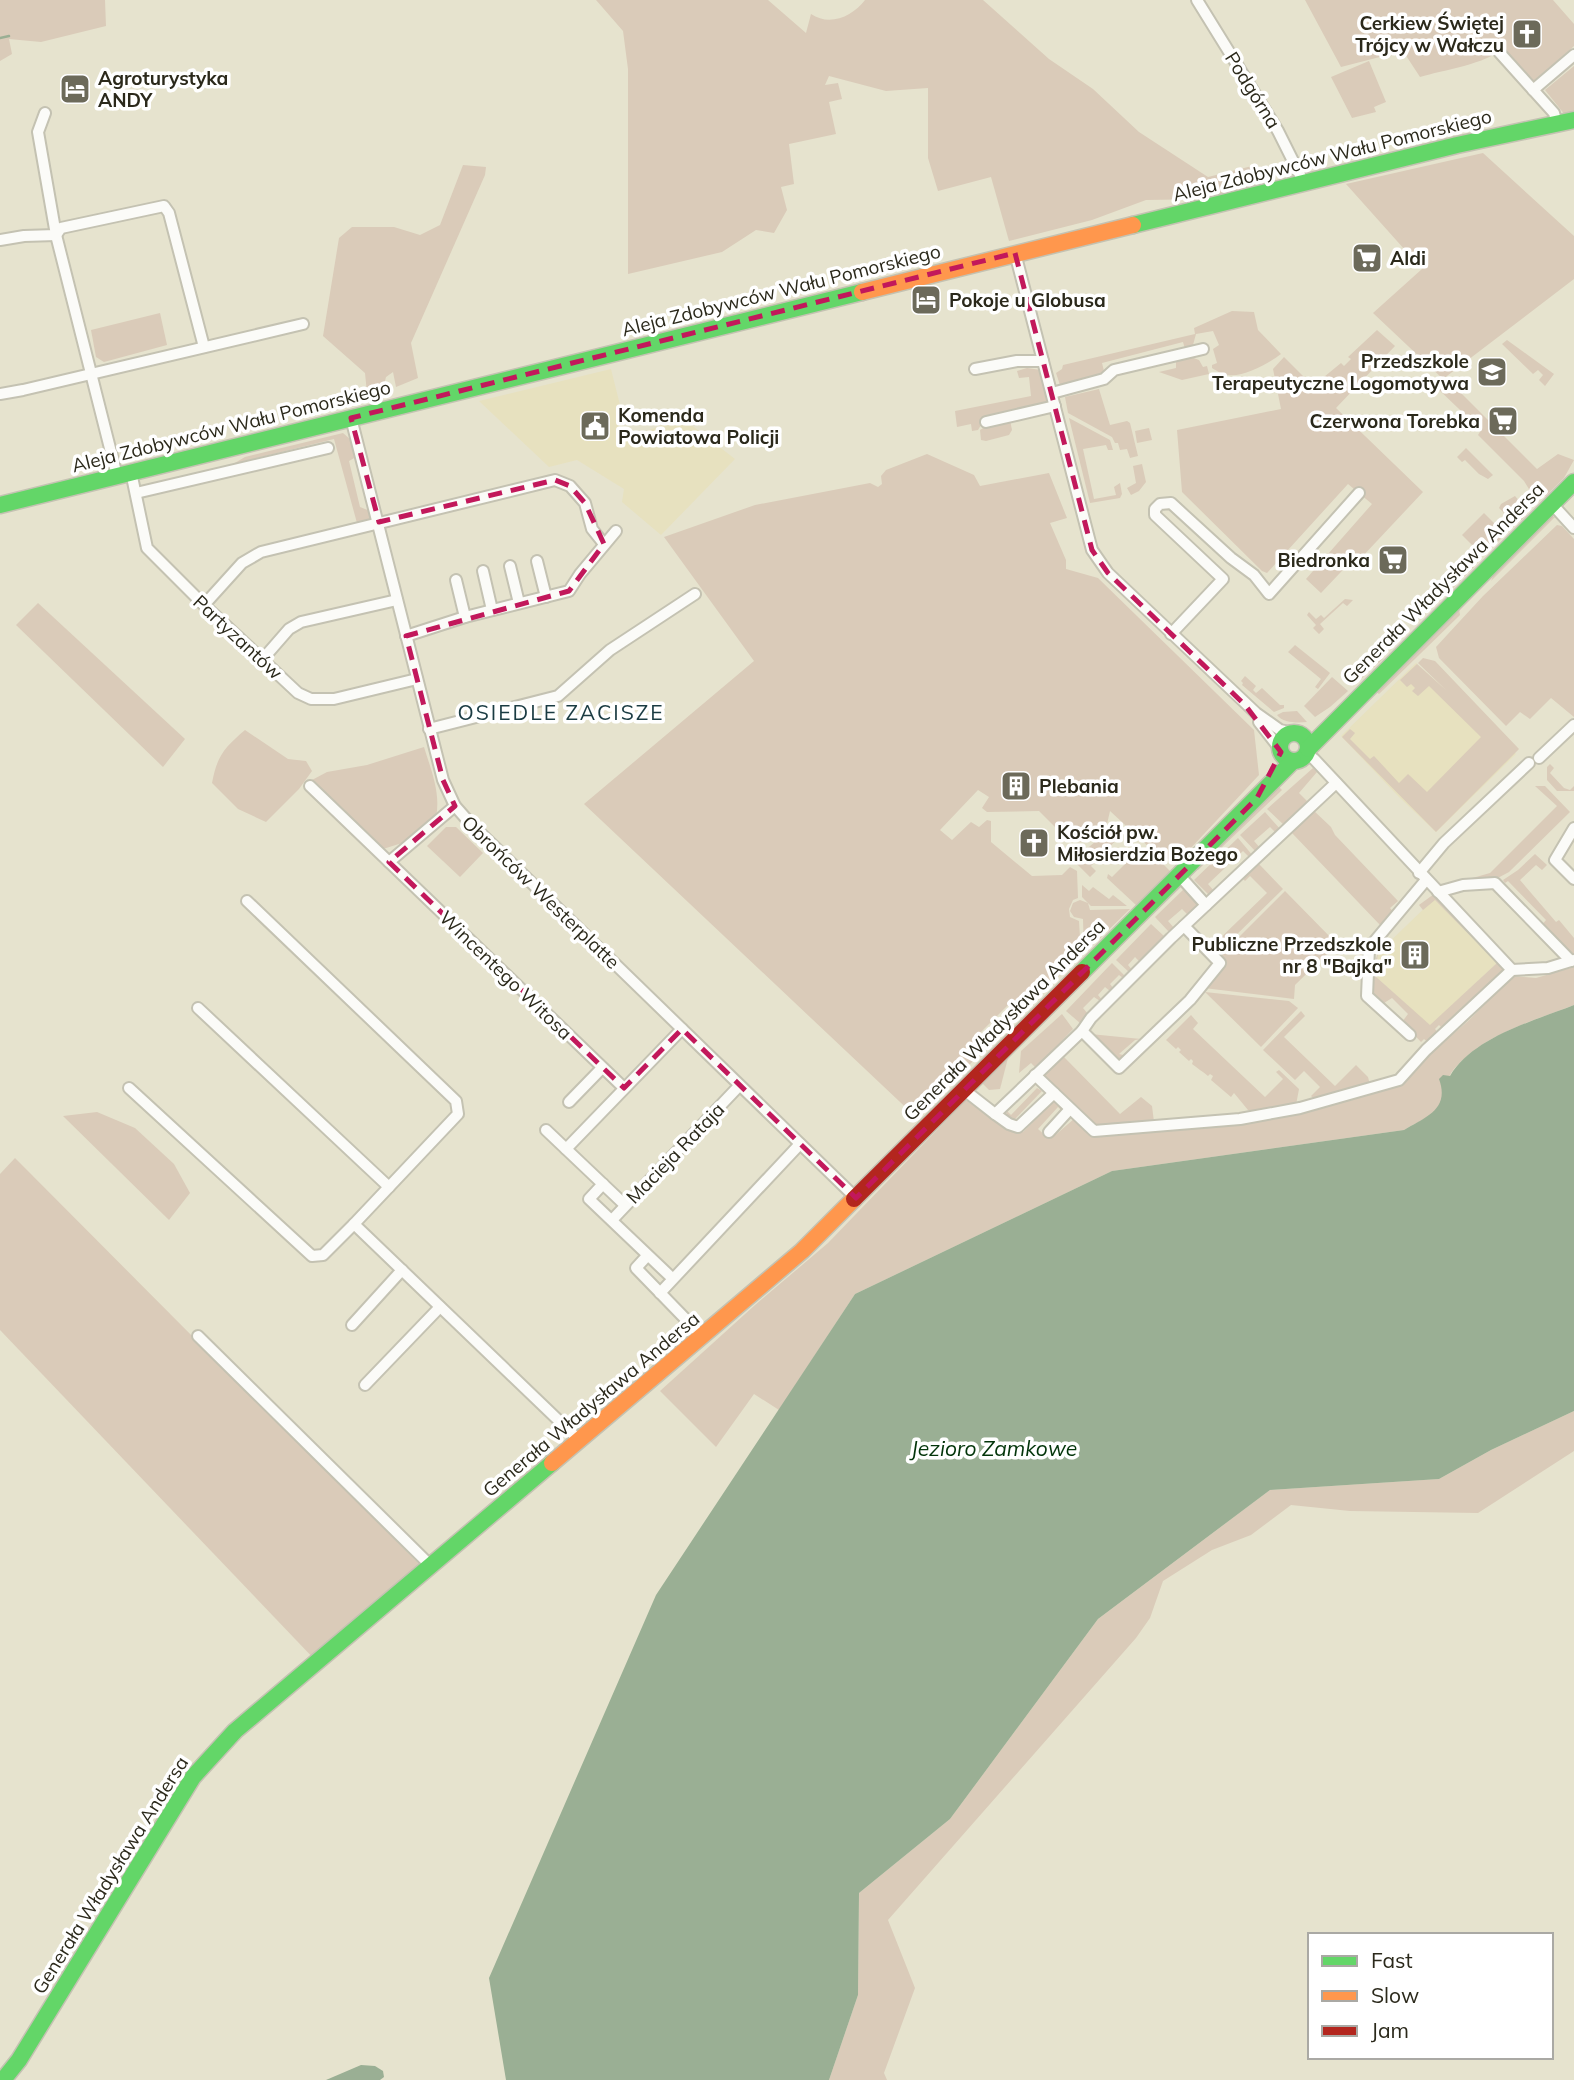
<svg xmlns="http://www.w3.org/2000/svg" width="1574" height="2080" viewBox="0 0 1574 2080" font-family="Mulish,sans-serif">
	<style>
		.built { fill: #e7e1bf }
		.green { fill: #dacbb9 }
		.water { fill: #9aaf94 }
		.lines { fill: none; stroke-linecap: round; stroke-linejoin: round }
		.stream { stroke: #9aaf94; stroke-width: 2.5 }
		.street-casing { stroke: #c4c2b2; stroke-width: 14 }
		.fast-casing { stroke: #c4c2b2; stroke-width: 19 }
		.slow-casing { stroke: #c4c2b2; stroke-width: 19 }
		.jam-casing { stroke: #c4c2b2; stroke-width: 19 }
		.street { stroke: #fbfbf8; stroke-width: 10 }
		.fast { stroke: #63d668; stroke-width: 16 }
		.slow { stroke: #ff974d; stroke-width: 16 }
		.jam { stroke: #b3261e; stroke-width: 16 }
		.marked { fill: none; stroke: #c2185b; stroke-width: 5; stroke-dasharray: 14 9; stroke-linejoin: round }
		.labels { text-anchor: middle; dominant-baseline: central; stroke-width: 7; stroke-linejoin: round; paint-order: stroke }
		.poi-label { font-size: 19px; font-weight: bold; fill: #2b291b; stroke: #fff; text-anchor: start }
		.street-label { font-size: 19px; fill: #2b291b; stroke: #fff }
		.neighbourhood-label { font-size: 21px; letter-spacing: 2px; fill: #1a3b42; stroke: #fff }
		.water-label { font-size: 21px; font-style: italic; fill: #03350a; stroke: #fff }
	</style>
	<rect width="100%" height="100%" fill="#e6e3ce"/>
	<!-- built -->
	<g class="built">
		<path d="M611,369L623,417V441L681,417L735,459L661,535L622,502L624,489L577,460L549,467L479,401Z"/>
		<path d="M1416,663L1516,754L1436,832L1398,796L1341,736Z"/>
		<path d="M1434,899L1497,963L1430,1026L1375,976L1378,953Z"/>
	</g>
	<!-- green -->
	<g class="green">
		<path d="M0,0H105L106,26L41,42L9,39L12,54L0,61Z"/>
		<path d="M596,0H768L806,33L811,14C830,27 853,16 865,0H983L1049,59L1093,89L1139,132L1208,177L1256,165L1255,188L1210,199L1146,200L1092,220L1009,241L991,177L938,191L928,158V88L886,91L829,76L825,85L838,83L842,99L829,102L836,134L789,144L794,184L781,187L787,210L774,233L756,230L722,252L628,274V69L623,31Z"/>
		<path d="M1305,0H1553L1574,24V46L1533,83L1503,48C1487,64 1443,70 1420,77L1403,51L1341,67Z"/>
		<path d="M1369,61L1386,102L1374,107L1376,112L1352,118L1331,77Z"/>
		<path d="M1574,66V111L1565,115L1545,90Z"/>
		<path d="M1483,153L1574,236V279L1443,379L1373,313L1422,269L1346,184Z"/>
		<path d="M463,165L486,167L485,175L411,343L418,378L396,387L393,372L386,377L383,389L367,393L365,373L323,336L339,238L352,227H394L420,235L440,225Z"/>
		<path d="M1232,311L1254,312L1258,330L1281,354C1268,364 1244,377 1228,375C1223,375 1217,371 1212,368V365L1217,363L1213,349L1219,345L1213,331L1196,334L1193,345L1185,349L1183,342L1102,363L1104,371L1101,375L1060,385L1056,373L1062,369L1063,365L1195,334L1194,328Z"/>
		<path d="M160,313L167,345L104,362L96,357L91,330Z"/>
		<path d="M1377,330L1395,346L1336,408L1423,492L1361,558L1357,555L1321,593L1306,579L1372,504L1348,484L1267,573L1262,571L1182,492L1177,430L1281,409L1273,369L1284,357L1313,386L1341,363L1344,366L1351,359L1348,357Z"/>
		<path d="M1507,340L1554,374L1545,386L1539,380L1543,375L1538,370L1533,374L1502,344Z"/>
		<path d="M1191,357L1199,360L1203,367L1207,366L1209,374L1182,380L1159,372L1176,368V361Z"/>
		<path d="M1027,368L1041,370L1048,396L1045,404L980,418L981,425L978,430L972,431L971,424L957,427L955,411L1031,396L1029,377L1019,378L1017,371Z"/>
		<path d="M1454,386L1537,469L1558,454L1574,460L1564,478L1546,496L1537,497L1532,494L1524,481L1478,435L1481,430L1436,387L1448,392Z"/>
		<path d="M1099,389L1110,425L1127,421L1130,423L1138,456L1130,458L1127,449L1120,450L1118,443H1115L1112,437L1068,413L1065,397Z"/>
		<path d="M1069,418L1110,440L1113,450H1108L1106,445L1083,449L1094,499L1116,495L1114,487L1120,483L1122,494L1120,498L1090,503Z"/>
		<path d="M1010,420L1012,430L1009,435L986,441L981,440L980,430L988,425Z"/>
		<path d="M1149,428L1152,440L1137,443L1135,431Z"/>
		<path d="M343,433L351,440L356,457L349,461L360,507L370,511V524L357,523L334,439L233,464L245,457Z"/>
		<path d="M1466,448L1493,475L1488,479L1479,474L1465,460L1462,462L1457,457Z"/>
		<path d="M927,454L974,475L980,486L1049,473L1067,518L1050,523L1066,560V569L1098,578L1254,730L1259,775L1176,864L1149,847L1110,811L1107,824L1087,842L1072,841L1066,838L1039,811L987,812L982,808L989,797L978,790L940,830L952,840L971,822L979,827L987,820L991,821V842L1032,876L1062,875L1070,867L1077,871L1078,898L1073,900L1069,909L1070,917L1079,921L1081,954L1028,1006H1007L975,1038L976,1058L917,1118L584,804L754,661L664,537L755,505L870,483L878,487L882,484L881,476L886,470Z"/>
		<path d="M1142,464L1146,482L1139,491L1131,495L1127,488L1136,483L1133,466Z"/>
		<path d="M1515,496L1525,508L1527,515L1516,525L1499,508L1501,504Z"/>
		<path d="M1484,513L1500,529L1509,521L1514,526L1483,556L1462,535Z"/>
		<path d="M1550,516L1555,517L1491,581L1495,572Z"/>
		<path d="M1557,525L1562,526L1574,539V717L1551,698L1530,719L1520,712L1506,726L1439,658L1436,647L1483,596Z"/>
		<path d="M1467,561L1474,567L1446,595L1433,601L1422,612H1418L1412,606L1418,609Z"/>
		<path d="M1345,599L1353,600L1347,606L1343,603L1320,624L1324,629L1319,634L1313,628L1316,625L1307,615L1309,612L1316,619L1321,615L1324,618Z"/>
		<path d="M38,603L185,739L163,767L16,625Z"/>
		<path d="M1459,608L1460,615L1379,694L1375,691Z"/>
		<path d="M1387,632L1394,640L1385,649L1383,659L1353,686L1354,675L1390,638L1386,633Z"/>
		<path d="M1295,645L1330,673L1318,689L1315,687L1321,679L1288,652Z"/>
		<path d="M1423,658L1435,661L1519,749L1436,832L1342,737L1350,729L1355,733L1350,739L1370,759L1374,756L1399,783L1408,774L1427,792L1481,737L1429,686L1418,696L1412,691L1415,688L1411,684L1407,687L1400,680L1417,664L1447,691L1418,663Z"/>
		<path d="M1245,676L1256,686L1253,690L1256,693L1262,688L1280,705H1284V708L1274,712L1242,685L1243,683L1241,681Z"/>
		<path d="M1332,677L1348,691L1330,707L1315,717L1304,706Z"/>
		<path d="M1297,711L1307,722C1297,723 1283,723 1277,715L1283,712Z"/>
		<path d="M245,730L288,759L306,761L312,771L299,789L266,822L238,809L212,783C217,756 224,748 245,730Z"/>
		<path d="M424,747C431,770 441,793 436,817L402,843L383,849L312,780L327,772L367,765Z"/>
		<path d="M1550,764L1554,768L1550,773L1564,788L1570,790L1574,786V791H1557L1547,780V767Z"/>
		<path d="M1313,768L1317,772L1299,793L1307,801L1306,804L1285,826L1267,809Z"/>
		<path d="M1276,784L1282,790L1198,870L1196,869Z"/>
		<path d="M1535,786H1545L1570,812L1509,872L1494,880L1469,879L1490,873L1557,806Z"/>
		<path d="M1313,810L1331,827L1335,835L1398,901L1390,908L1394,913L1381,926L1292,833V830Z"/>
		<path d="M1265,812L1281,830L1277,834L1270,827L1254,841L1261,849L1257,853L1240,835Z"/>
		<path d="M446,827H456L483,853L460,877L427,846Z"/>
		<path d="M1108,831L1122,834L1091,866L1096,871L1090,877L1077,864V857Z"/>
		<path d="M1238,838L1253,856L1251,859L1243,851L1208,884L1214,891L1211,895L1208,894L1194,880Z"/>
		<path d="M1129,849L1159,860L1170,871L1136,905L1107,878L1108,874L1112,877L1133,856L1128,851Z"/>
		<path d="M1535,854L1547,865L1542,870L1536,865L1520,880L1556,922L1559,920L1574,938V957L1541,926L1546,920L1508,881L1505,883L1503,880L1518,870Z"/>
		<path d="M1259,864L1283,889L1217,954L1211,947L1267,893L1250,876L1245,881L1243,879Z"/>
		<path d="M1176,883L1183,885L1072,994L1079,983Z"/>
		<path d="M1082,885L1089,891L1093,887L1109,899L1113,895L1127,906H1091L1082,897Z"/>
		<path d="M1184,889L1199,904L1188,915L1182,909L1168,921L1174,928L1169,932L1155,917Z"/>
		<path d="M1285,891L1337,944L1295,985L1294,999L1204,988L1226,962L1220,956Z"/>
		<path d="M1434,894L1504,968C1501,981 1453,1011 1442,1028L1439,1025L1435,1029L1438,1033L1429,1043L1424,1039L1421,1042L1402,1022L1408,1014L1392,998L1384,1003L1374,994C1374,976 1372,953 1387,940L1390,941L1378,953L1375,976L1430,1025L1497,963L1435,900L1423,910L1419,905Z"/>
		<path d="M1080,900L1088,903L1090,910L1130,909L1084,954L1083,919L1074,917L1070,911L1073,903Z"/>
		<path d="M1151,924L1165,937L1140,962L1135,957L1128,965L1132,970L1130,973L1116,960Z"/>
		<path d="M1112,963L1125,976L1123,978L1119,975L1110,984L1113,988L1110,991L1105,987L1098,995L1102,1000L1100,1001L1094,997L1083,1008L1088,1014L1080,1023L1066,1011Z"/>
		<path d="M1574,967V1005C1533,1021 1483,1034 1454,1069C1446,1078 1447,1090 1443,1100C1437,1115 1417,1122 1404,1130L1112,1171L855,1294L779,1410L754,1394L716,1447L660,1391L755,1305L828,1243L965,1101H968L1003,1123L1023,1132L1052,1103L1050,1100H1055L1063,1107L1061,1110L1058,1107L1038,1129L1047,1137L1052,1138L1075,1118L1094,1136L1163,1129L1395,1084L1467,1022L1513,976L1536,978Z"/>
		<path d="M1205,992L1289,1001L1298,1008L1261,1047Z"/>
		<path d="M1301,1011L1305,1016L1284,1037L1335,1086L1356,1065L1368,1077L1370,1085L1315,1100L1311,1096L1320,1087L1304,1071L1295,1080L1263,1050Z"/>
		<path d="M1062,1014L1073,1029L1036,1068L1031,1063L1019,1073L1021,1051Z"/>
		<path d="M1191,1015L1198,1023L1193,1029L1265,1097L1283,1079L1276,1072L1279,1070L1299,1089L1296,1105L1260,1111L1248,1110L1234,1093L1231,1097L1211,1080L1213,1076L1210,1074L1208,1076C1202,1071 1197,1068 1192,1064L1193,1061L1191,1059L1189,1061L1179,1052L1181,1050L1178,1047L1176,1049L1166,1040Z"/>
		<path d="M1090,1034L1141,1039L1135,1040L1119,1054L1127,1056L1116,1059Z"/>
		<path d="M1078,1038L1081,1040L1064,1057L1120,1114L1141,1097L1152,1106L1154,1122L1103,1127L1093,1124L1046,1077L1043,1071Z"/>
		<path d="M1006,1056L1008,1058L1000,1089L989,1090L983,1084V1080Z"/>
		<path d="M1037,1088L1042,1091L1015,1119L1019,1123L1012,1122L1006,1115L1007,1111L1011,1115Z"/>
		<path d="M97,1112L135,1128L174,1164L190,1193L169,1220L63,1116Z"/>
		<path d="M15,1158L426,1571L317,1662L0,1330V1174Z"/>
		<path d="M1574,1411V1451L1478,1513L1350,1511L1291,1505L1251,1535L1212,1550L1163,1581L1150,1618L1136,1638L888,1920L915,1988L884,2073L887,2080H829L858,1995L859,1893L950,1819L1098,1619L1270,1490L1439,1479L1491,1450Z"/>
	</g>
	<!-- water -->
	<g class="water">
		<path d="M1574,1005V1411L1491,1450L1439,1479L1270,1490L1098,1619L950,1819L859,1893L858,1995L829,2080H506L489,1978L656,1595L855,1294L1112,1171L1404,1130C1426,1117 1450,1109 1439,1079L1443,1075L1450,1076C1473,1037 1534,1021 1574,1005Z"/>
		<path d="M361,2065L375,2066L383,2071L384,2077L380,2080H326Z"/>
	</g>
	<g class="lines">
		<!-- stream -->
		<path class="stream" d="M0,38L9,36"/>
		<!-- street casing -->
		<g class="street-casing">
			<g id="street">
				<path d="M1197,0L1278,131L1304,183"/>
				<path d="M1499,52L1554,113L1557,124"/>
				<path d="M1533,90L1574,55"/>
				<path d="M45,113L38,132L56,235L117,476"/>
				<path d="M0,240L24,236L56,235L61,228L164,206L169,213L204,347"/>
				<path d="M1015,253L1092,550L1108,573L1256,713L1280,730L1294,733"/>
				<path d="M975,369L1017,361H1043"/>
				<path d="M1052,393L1104,379L1114,370L1203,349"/>
				<path d="M0,394L23,390L303,324"/>
				<path d="M351,418L443,780L455,806L470,823L856,1198"/>
				<path d="M986,422L1055,406"/>
				<path d="M131,472L147,548L204,605L298,693L311,699H334L417,679"/>
				<path d="M136,493L328,448"/>
				<path d="M1552,504L1574,528"/>
				<path d="M537,561L546,597"/>
				<path d="M510,566L519,603"/>
				<path d="M483,571L492,610"/>
				<path d="M456,580L465,617"/>
				<path d="M204,605L242,563L261,552L555,480L570,486L585,503L592,529L604,544"/>
				<path d="M1171,634L1223,579L1155,515V509L1160,504L1171,503L1231,558L1254,575L1269,594L1359,493"/>
				<path d="M406,636L465,617L569,591L580,574L616,531"/>
				<path d="M262,660L289,629L301,622L397,600"/>
				<path d="M1259,722L1280,749"/>
				<path d="M429,729L558,696L610,650L695,594"/>
				<path d="M1306,754L1314,759L1512,970"/>
				<path d="M1539,758L1574,725"/>
				<path d="M310,786L624,1088"/>
				<path d="M1574,828L1555,860L1574,879"/>
				<path d="M389,862L455,806"/>
				<path d="M1419,873L1444,843L1529,763"/>
				<path d="M1179,875L1206,905"/>
				<path d="M1438,892L1463,885L1495,883L1571,961"/>
				<path d="M247,901L456,1101L458,1114L354,1224L580,1441"/>
				<path d="M198,1008L389,1187"/>
				<path d="M1082,1031L1119,1068L1190,1000L1220,963L1184,926"/>
				<path d="M1410,1035L1367,996L1369,948L1426,880"/>
				<path d="M1035,1075L1094,1131L1240,1119L1300,1108L1399,1080L1426,1050L1512,970L1548,968L1574,960"/>
				<path d="M129,1088L312,1256L323,1255L354,1224"/>
				<path d="M963,1089L995,1114L1082,1031L1091,1018L1171,938L1336,783"/>
				<path d="M569,1102L602,1068"/>
				<path d="M995,1114L1009,1124L1018,1127L1054,1093"/>
				<path d="M546,1130L625,1205"/>
				<path d="M1049,1132L1070,1109"/>
				<path d="M566,1149L682,1029"/>
				<path d="M603,1184L589,1199L672,1278"/>
				<path d="M612,1220L739,1086"/>
				<path d="M647,1256L636,1268L703,1337"/>
				<path d="M660,1293L800,1144"/>
				<path d="M352,1325L402,1270"/>
				<path d="M198,1336L431,1566"/>
				<path d="M365,1385L440,1307"/>
			</g>
		</g>
		<!-- fast casing -->
		<g class="fast-casing">
			<g id="fast">
				<path d="M1133,225L1457,145L1574,120"/>
				<path d="M0,505L862,292"/>
				<circle cx="1294" cy="747" r="14"/>
				<path d="M1308,749L1574,482"/>
				<path d="M1082,972L1293,761"/>
				<path d="M3,2080L19,2060L193,1777L235,1731L552,1463"/>
			</g>
		</g>
		<!-- slow casing -->
		<g class="slow-casing">
			<g id="slow">
				<path d="M862,292L1133,225"/>
				<path d="M552,1463L802,1251L854,1199"/>
			</g>
		</g>
		<!-- jam casing -->
		<g class="jam-casing">
			<path id="jam" d="M854,1199L1082,972"/>
		</g>
		<!-- street -->
		<use href="#street" class="street"/>
		<!-- fast -->
		<use href="#fast" class="fast"/>
		<!-- slow -->
		<use href="#slow" class="slow"/>
		<!-- jam -->
		<use href="#jam" class="jam"/>
	</g>
	<!-- marked area -->
	<path class="marked" d="M1015,253L1092,550L1108,573L1245,705L1281,752L1257,798L856,1198L682,1029L624,1088L389,862L455,806L443,780L406,636L569,591L604,544L585,503L570,486L555,480L379,522L351,418Z"/>
	<!-- icons -->
	<defs>
		<g id="church-square" transform="scale(1.575)"><rect x="-9" y="-9" width="18" height="18" rx="4" fill="#6c6a5a" stroke="#fff"/><path d="M-1.2-6h2.4v3.5h3.3v2.4h-3.3V6h-2.4V-.1h-3.3v-2.4h3.3Z" fill="#fff"/></g>
		<g id="hotel-square" transform="scale(1.575)"><rect x="-9" y="-9" width="18" height="18" rx="4" fill="#6c6a5a" stroke="#fff"/><path d="M-6-4.5h1.5V1H6V5H4.5V3h-9V5H-6ZM-4 0a1.8 1.8 0 1 1 3.6 0ZM.5 0V-2.5h3Q6-2.5 6 0Z" fill="#fff"/></g>
		<g id="supermarket-square" transform="scale(1.575)"><rect x="-9" y="-9" width="18" height="18" rx="4" fill="#6c6a5a" stroke="#fff"/><path d="M-6-5.5h2.5l.6 2H6L4.5 2H-2.5L-4.4-4H-6ZM-1.5 3.2a1.3 1.3 0 1 0 .1 0ZM3 3.2a1.3 1.3 0 1 0 .1 0Z" fill="#fff"/></g>
		<g id="school-square" transform="scale(1.575)"><rect x="-9" y="-9" width="18" height="18" rx="4" fill="#6c6a5a" stroke="#fff"/><path d="M0-5L7-2L0 1L-7-2ZM-4 1L0 2.5L4 1V4Q0 6-4 4Z" fill="#fff"/></g>
		<g id="civic-square" transform="scale(1.575)"><rect x="-9" y="-9" width="18" height="18" rx="4" fill="#6c6a5a" stroke="#fff"/><path d="M-.6-6.5H3V-4.5H.6V-3L4-1V1h2V6H-6V1h2V-1L-.6-3ZM-1.2 2.5V6h2.4V2.5Z" fill="#fff"/></g>
		<g id="building-square" transform="scale(1.575)"><rect x="-9" y="-9" width="18" height="18" rx="4" fill="#6c6a5a" stroke="#fff"/><path d="M-4-6H4V6H1V3H-1V6H-4ZM-2.5-4.3h1.7v1.8h-1.7ZM.8-4.3h1.7v1.8H.8ZM-2.5-1h1.7V.8h-1.7ZM.8-1h1.7V.8H.8Z" fill="#fff"/></g>
	</defs>
	<g fill-rule="evenodd">
		<use href="#church-square" x="1527" y="34"/>
		<use href="#hotel-square" x="75" y="89"/>
		<use href="#supermarket-square" x="1367" y="258"/>
		<use href="#hotel-square" x="926" y="300"/>
		<use href="#school-square" x="1492" y="372"/>
		<use href="#supermarket-square" x="1503" y="421"/>
		<use href="#civic-square" x="595" y="426"/>
		<use href="#supermarket-square" x="1393" y="560"/>
		<use href="#building-square" x="1016" y="786"/>
		<use href="#church-square" x="1034" y="843"/>
		<use href="#building-square" x="1415" y="955"/>
	</g>
	<g class="labels">
		<!-- poi labels -->
		<g class="poi-label">
			<text x="1504" y="23" text-anchor="end">Cerkiew Świętej<tspan x="1504" dy="22">Trójcy w Wałczu</tspan></text>
			<text x="98" y="78">Agroturystyka<tspan x="98" dy="22">ANDY</tspan></text>
			<text x="1390" y="258">Aldi</text>
			<text x="949" y="300">Pokoje u Globusa</text>
			<text x="1469" y="361" text-anchor="end">Przedszkole<tspan x="1469" dy="22">Terapeutyczne Logomotywa</tspan></text>
			<text x="618" y="415">Komenda<tspan x="618" dy="22">Powiatowa Policji</tspan></text>
			<text x="1480" y="421" text-anchor="end">Czerwona Torebka</text>
			<text x="1370" y="560" text-anchor="end">Biedronka</text>
			<text x="1039" y="786">Plebania</text>
			<text x="1057" y="832">Kościół pw.<tspan x="1057" dy="22">Miłosierdzia Bożego</tspan></text>
			<text x="1392" y="944" text-anchor="end">Publiczne Przedszkole<tspan x="1392" dy="22">nr 8 "Bajka"</tspan></text>
		</g>
		<!-- street labels -->
		<g class="street-label">
			<text transform="translate(1253 90) rotate(58)">Podgórna</text>
			<text transform="translate(1332 155) rotate(-14)">Aleja Zdobywców Wału Pomorskiego</text>
			<text transform="translate(781 290) rotate(-14)">Aleja Zdobywców Wału Pomorskiego</text>
			<text transform="translate(231 426) rotate(-14)">Aleja Zdobywców Wału Pomorskiego</text>
			<text transform="translate(1443 583) rotate(-45)">Generała Władysława Andersa</text>
			<text transform="translate(238 637) rotate(43)">Partyzantów</text>
			<text transform="translate(541 892) rotate(44)">Obrońców Westerplatte</text>
			<text transform="translate(506 975) rotate(44)">Wincentego Witosa</text>
			<text transform="translate(1004 1020) rotate(-45)">Generała Władysława Andersa</text>
			<text transform="translate(675 1153) rotate(-46)">Macieja Rataja</text>
			<text transform="translate(591 1404) rotate(-40)">Generała Władysława Andersa</text>
			<text transform="translate(110 1875) rotate(-58)">Generała Władysława Andersa</text>
		</g>
		<!-- neighbourhood labels -->
		<g class="neighbourhood-label">
			<text x="561" y="712">OSIEDLE ZACISZE</text>
		</g>
		<!-- water labels -->
		<g class="water-label">
			<text x="994" y="1448">Jezioro Zamkowe</text>
		</g>
	</g>
	<!-- legend -->
	<rect x="1308" y="1933" width="245" height="126" fill="#ffffff" stroke="#aaa9a4" stroke-width="2"/>
	<rect x="1322" y="1956" width="35" height="10" fill="#63d668" stroke="#aaa9a4" stroke-width="2"/>
	<text x="1371" y="1968" font-size="21" fill="#2b291b">Fast</text>
	<rect x="1322" y="1991" width="35" height="10" fill="#ff974d" stroke="#aaa9a4" stroke-width="2"/>
	<text x="1371" y="2003" font-size="21" fill="#2b291b">Slow</text>
	<rect x="1322" y="2026" width="35" height="10" fill="#b3261e" stroke="#aaa9a4" stroke-width="2"/>
	<text x="1371" y="2038" font-size="21" fill="#2b291b">Jam</text>
</svg>
